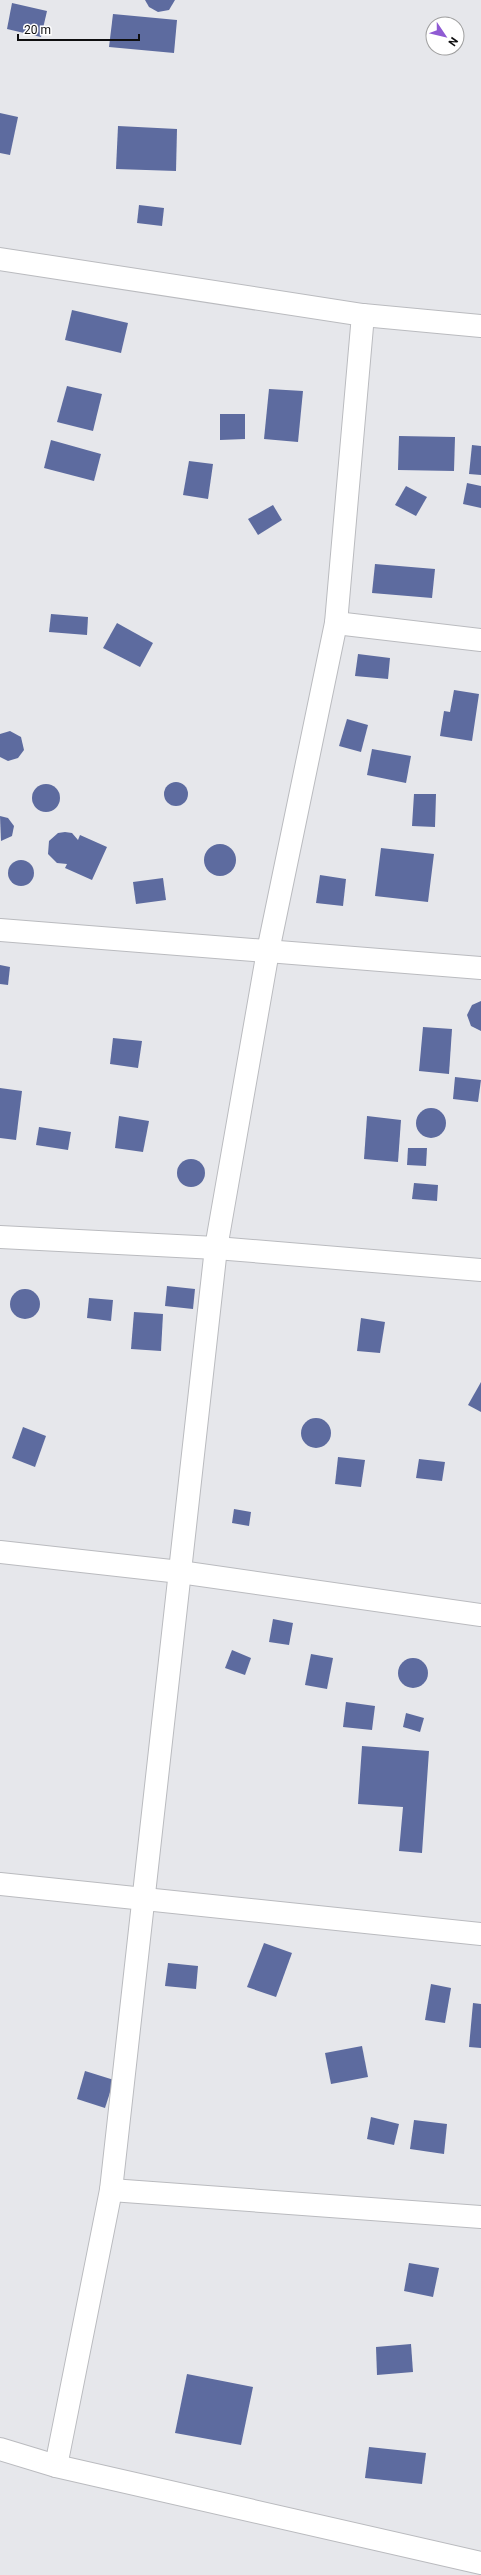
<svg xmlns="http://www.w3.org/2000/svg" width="481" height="2575" viewBox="0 0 481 2575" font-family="Roboto,sans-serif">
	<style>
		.building { fill: #5d6b9f }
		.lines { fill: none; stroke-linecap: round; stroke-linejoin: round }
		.street-casing { stroke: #babbbf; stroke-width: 24 }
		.street { stroke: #fff; stroke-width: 22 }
	</style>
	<rect width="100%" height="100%" fill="#e6e7eb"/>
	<!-- building -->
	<g class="building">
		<path d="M145,0H175L169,10L158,12L149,7Z"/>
		<path d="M12,3L47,11L41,37L7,29Z"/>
		<path d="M113,14L177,20L174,53L109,47Z"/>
		<path d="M0,113L18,117L10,155L0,153Z"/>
		<path d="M118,126L177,129L176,171L116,169Z"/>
		<path d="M139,205L164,208L162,226L137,223Z"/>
		<path d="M72,310L128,323L121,353L65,340Z"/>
		<path d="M67,386L102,394L93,431L57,422Z"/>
		<path d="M269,389L303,391L298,442L264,439Z"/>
		<path d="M220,414H245V439L220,440Z"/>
		<path d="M399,436L455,437L454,471L398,470Z"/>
		<path d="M51,440L101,454L94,481L44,468Z"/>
		<path d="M472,445L481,446V475L469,474Z"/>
		<path d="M189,461L213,464L208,499L183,495Z"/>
		<path d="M467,483L481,486V508L463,504Z"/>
		<path d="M406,486L427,497L416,516L395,505Z"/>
		<path d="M273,505L282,520L258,535L248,519Z"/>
		<path d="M375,564L435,569L432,598L372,593Z"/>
		<path d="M51,614L88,617L87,635L49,632Z"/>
		<path d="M117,623L153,643L140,667L103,648Z"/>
		<path d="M358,654L390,658L388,679L355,676Z"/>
		<path d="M454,690L479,694L472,741L440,736L444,711L450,712Z"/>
		<path d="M347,719L368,725L361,752L339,746Z"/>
		<path d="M10,731L21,737L24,750L18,758L8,761L0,757V734Z"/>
		<path d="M372,749L411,756L406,783L367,775Z"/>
		<circle cx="176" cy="794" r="12"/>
		<circle cx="46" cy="798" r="14"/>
		<path d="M414,794H436L435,827L412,826Z"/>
		<path d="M0,816L8,818L14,826L12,836L1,841Z"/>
		<path d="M65,832L72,833L78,840L80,835L107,847L92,880L65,868L67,864L57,863L48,854L49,841L58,833Z"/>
		<circle cx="220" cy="860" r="16"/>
		<path d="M381,848L434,854L428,902L375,896Z"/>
		<circle cx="21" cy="873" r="13"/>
		<path d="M320,875L346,879L343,906L316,903Z"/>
		<path d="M163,878L166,900L136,904L133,882Z"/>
		<path d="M0,965L10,967L8,985L0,984Z"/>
		<path d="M481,1001V1031L471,1026L467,1015L472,1005Z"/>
		<path d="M423,1027L452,1029L449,1074L419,1071Z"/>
		<path d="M113,1038L142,1041L138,1068L110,1064Z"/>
		<path d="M455,1077L481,1080L478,1102L453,1099Z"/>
		<path d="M0,1088L22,1091L16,1140L0,1138Z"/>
		<circle cx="431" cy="1123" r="15"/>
		<path d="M119,1116L149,1121L143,1152L115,1148Z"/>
		<path d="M367,1116L401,1120L398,1162L364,1159Z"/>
		<path d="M39,1127L71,1132L68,1150L36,1145Z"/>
		<path d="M408,1148H427L426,1166L407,1165Z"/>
		<circle cx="191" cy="1173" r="14"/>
		<path d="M414,1183L438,1185L437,1201L412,1199Z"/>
		<path d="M167,1286L195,1289L193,1309L165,1306Z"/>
		<circle cx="25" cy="1304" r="15"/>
		<path d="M89,1298L113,1300L111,1321L87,1318Z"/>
		<path d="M134,1312L163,1314L161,1351L131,1349Z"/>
		<path d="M361,1318L385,1322L380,1353L357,1351Z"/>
		<path d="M481,1382V1412L468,1405Z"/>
		<circle cx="316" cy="1433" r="15"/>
		<path d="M23,1427L46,1436L35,1467L12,1458Z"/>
		<path d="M338,1457L365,1460L361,1487L335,1484Z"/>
		<path d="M419,1459L445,1462L442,1481L416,1478Z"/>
		<path d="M234,1509L251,1512L249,1526L232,1523Z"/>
		<path d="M273,1619L293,1623L289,1645L269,1642Z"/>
		<path d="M232,1650L251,1658L245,1675L225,1668Z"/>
		<path d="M311,1654L333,1658L327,1689L305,1685Z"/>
		<circle cx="413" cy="1673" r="15"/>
		<path d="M346,1702L375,1706L372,1730L343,1727Z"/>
		<path d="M406,1713L424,1718L420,1732L403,1727Z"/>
		<path d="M362,1746L429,1751L422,1853L399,1851L403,1807L358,1804Z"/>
		<path d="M264,1943L292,1953L276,1997L247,1987Z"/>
		<path d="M168,1963L198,1966L196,1989L165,1986Z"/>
		<path d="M431,1984L451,1988L445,2023L425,2020Z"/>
		<path d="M473,2003L481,2004V2048L469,2047Z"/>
		<path d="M362,2046L368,2077L331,2084L325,2053Z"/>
		<path d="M85,2071L114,2080L105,2108L77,2099Z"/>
		<path d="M371,2117L399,2124L394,2145L367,2139Z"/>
		<path d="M414,2120L447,2124L444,2154L410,2149Z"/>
		<path d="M409,2263L439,2268L433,2297L404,2291Z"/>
		<path d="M411,2344L413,2372L377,2375L376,2347Z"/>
		<path d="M187,2374L253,2387L241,2445L175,2433Z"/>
		<path d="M369,2447L426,2453L422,2484L365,2478Z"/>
	</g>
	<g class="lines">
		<!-- street casing -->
		<g class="street-casing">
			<g id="street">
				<path d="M0,259L363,315L481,326"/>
				<path d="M336,623L481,640"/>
				<path d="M0,930L481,968"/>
				<path d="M0,1237L216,1248L481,1270"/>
				<path d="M0,1552L180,1572L481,1615"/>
				<path d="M0,1884L481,1934"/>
				<path d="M111,2190L481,2217"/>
				<path d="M0,2449L56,2466L481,2563"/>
				<path d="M56,2466L111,2190L216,1248L268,951L336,623L363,315"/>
			</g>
		</g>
		<!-- street -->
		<use href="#street" class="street"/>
	</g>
	<!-- north arrow -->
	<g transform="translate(445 36) rotate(125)"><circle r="19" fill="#ffffff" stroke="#9f9f9f"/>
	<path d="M0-3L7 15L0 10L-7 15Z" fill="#8f5bd3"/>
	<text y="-6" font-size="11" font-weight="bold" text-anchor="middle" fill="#0e0e0f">N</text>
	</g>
	<!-- scale -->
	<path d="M18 34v6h121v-6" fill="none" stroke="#0e0e0f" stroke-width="2"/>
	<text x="24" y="34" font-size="12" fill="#0e0e0f" stroke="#ffffff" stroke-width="3" paint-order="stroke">20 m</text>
</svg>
